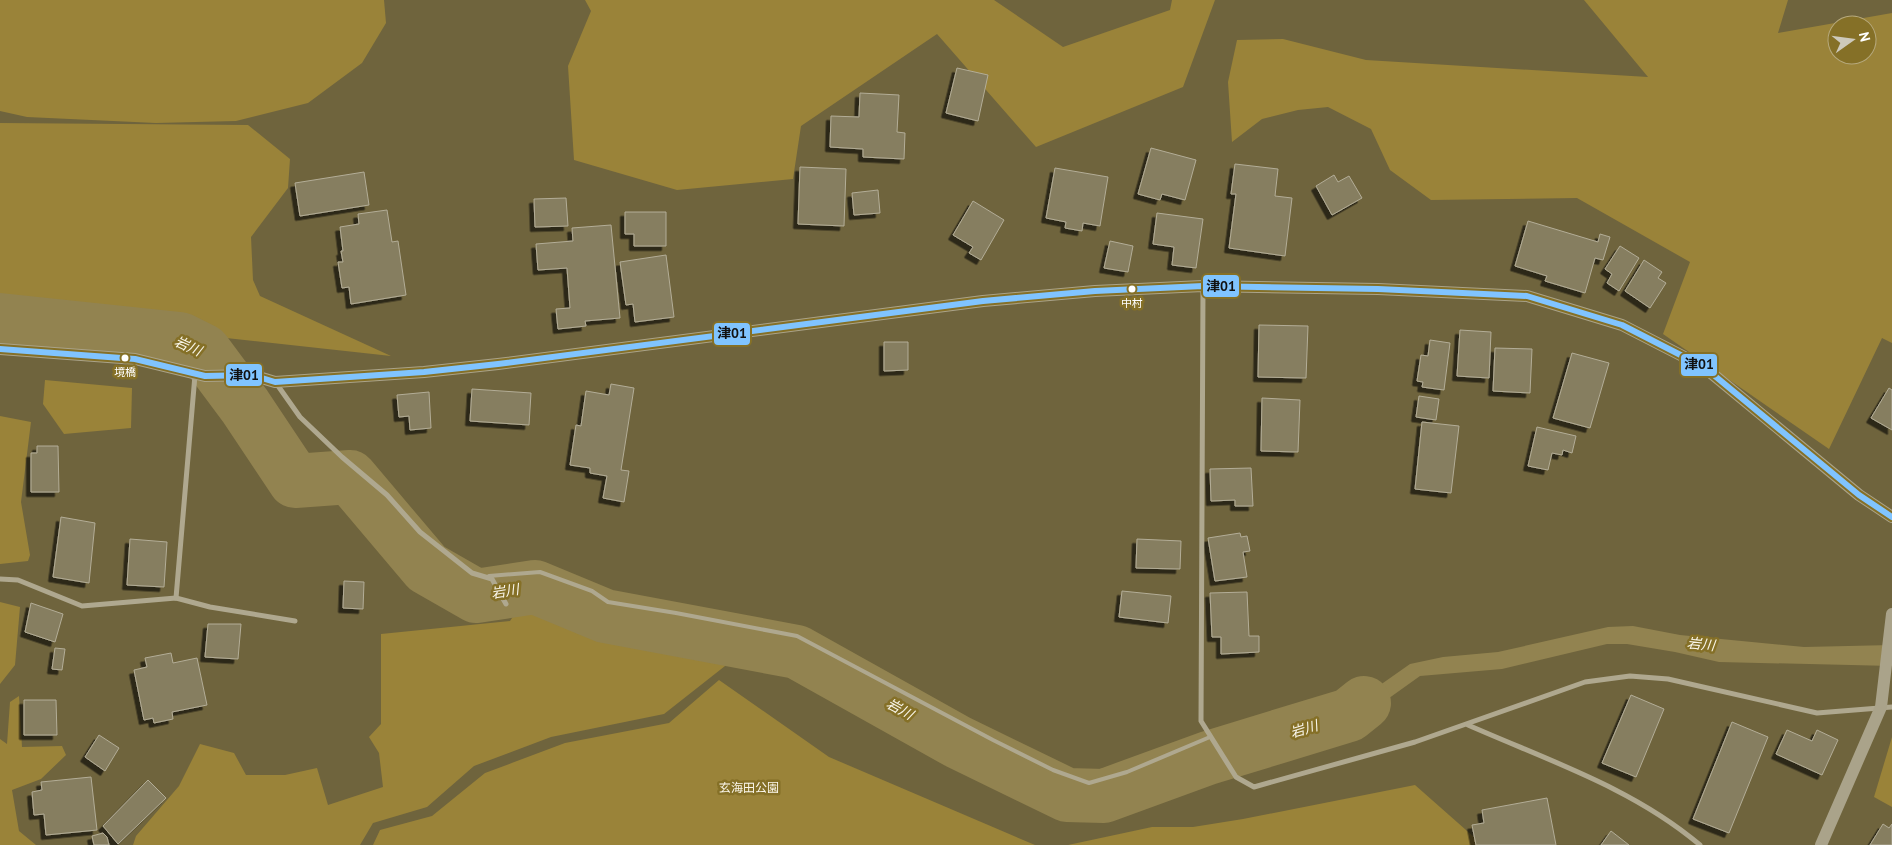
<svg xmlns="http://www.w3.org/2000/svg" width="1892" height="845" viewBox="0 0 1892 845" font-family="'PT Sans','Noto Sans JP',sans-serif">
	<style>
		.green { fill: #9a8339; fill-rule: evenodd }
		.water { fill: #928350 }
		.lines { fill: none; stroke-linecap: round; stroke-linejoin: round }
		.river { stroke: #928350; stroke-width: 54 }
		.building { fill: #867e60; stroke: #b3ad97; filter: url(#shadow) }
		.lane { stroke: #afa88f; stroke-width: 4 }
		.street { stroke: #afa88f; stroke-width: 5 }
		.secondary { stroke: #aaa38a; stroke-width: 12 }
		.bus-1-casing { stroke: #857027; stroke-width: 10 }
		.bus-1 { stroke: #80c4ff; stroke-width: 6 }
		.bus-dot { fill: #fff; stroke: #857027; stroke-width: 2 }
		.labels { text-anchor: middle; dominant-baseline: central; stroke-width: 5; stroke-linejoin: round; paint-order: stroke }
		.bus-label { font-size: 11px; fill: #fff; stroke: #857027 }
		.park-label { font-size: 12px; fill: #fbf7ec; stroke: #857027 }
		.water-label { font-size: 14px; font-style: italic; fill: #faf7eb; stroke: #857027 }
		.line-badge { stroke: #857027; stroke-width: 2 }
		.pale-badge-label { font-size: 14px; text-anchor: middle; font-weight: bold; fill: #111 }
	</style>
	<defs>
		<filter id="shadow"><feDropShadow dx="-4.5" dy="4.5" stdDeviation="0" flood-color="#0009"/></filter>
	</defs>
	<rect width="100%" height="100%" fill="#6f643d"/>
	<!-- green -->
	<g class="green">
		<path d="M0,0H384L386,23L362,63L308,103L236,121L156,123L27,117L0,111Z"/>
		<path d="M585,0H994L1063,47L1170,10L1172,0H1215L1183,87L1036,147L937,34L801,126L793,179L677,190L574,160L568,66L591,11Z"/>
		<path d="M1584,0H1788L1778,33L1892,13V343L1882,338L1829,449L1663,334L1690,262L1577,198L1431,200L1390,170L1371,129L1328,107L1298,110L1262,119L1232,142L1228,82L1237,40L1283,39L1366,60L1648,77ZM1837,25H1867V55H1837Z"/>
		<path d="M0,123L248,125L290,159L288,188L251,237L253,280L260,296L391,356L217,337L0,304Z"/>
		<path d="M45,380L132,388L131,428L64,434L43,404Z"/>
		<path d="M0,416L31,422L21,502L30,555L28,561L0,564Z"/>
		<path d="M543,601L610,632L739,655L664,714L551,737L474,766L427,807L373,823L360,845H133L136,836L179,786L200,744L234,753L246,775H285L317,768L328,805L383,787L379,753L369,737L381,724V634L510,621L522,603Z"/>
		<path d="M0,602L20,607L15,665L0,684Z"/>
		<path d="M719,680L829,757L1035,845H373L380,830L432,816L485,773L565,743L669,723Z"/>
		<path d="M19,696L22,747L62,746L66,755L41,779L12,790L19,831L36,845H0V739L7,744L10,702Z"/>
		<path d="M1892,737V807L1874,797Z"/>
		<path d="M1415,785L1483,845H1068L1152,827H1193L1243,819Z"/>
	</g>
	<!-- water -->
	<path class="water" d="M1633,626L1680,635L1804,647L1892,645V666L1719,662L1675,652L1627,644H1607L1502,669L1420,676L1371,711L1350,722L1298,735L1293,728L1346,709L1410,664L1443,657L1498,652L1608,627Z"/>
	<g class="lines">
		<!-- river -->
		<path class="river" d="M0,320L180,339L204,351L245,406L295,481L350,477L427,568L476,596L535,587L605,616L797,652L958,742L1067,795L1104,796L1208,758L1349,715L1364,703"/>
	</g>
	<!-- building -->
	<g class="building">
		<path d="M957,68L988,75L978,121L946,113Z"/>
		<path d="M860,93L899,95L897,132L905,133L904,159L863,157V149L830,147L831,116L859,117Z"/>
		<path d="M1151,148L1196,160L1185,200L1162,194L1160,200L1138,194Z"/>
		<path d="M1235,164L1278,169L1275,196L1292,198L1285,256L1229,248L1236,194H1231Z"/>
		<path d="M800,167L846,169L844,226L798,224Z"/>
		<path d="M1055,168L1108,177L1100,226L1083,223L1082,231L1065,228L1066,222L1046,218Z"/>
		<path d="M364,172L369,205L300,216L295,183Z"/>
		<path d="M1334,175L1338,182L1349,176L1362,198L1332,215L1316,186Z"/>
		<path d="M878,190L880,213L854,215L852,193Z"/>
		<path d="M566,198L568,226L535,227L534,199Z"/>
		<path d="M973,201L1004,220L981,260L969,253L973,247L953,235Z"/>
		<path d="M387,210L392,242L398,241L406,295L351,304L349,287L342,288L338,262H343L341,251H343L340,227L359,224L358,214Z"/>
		<path d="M625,212H666V246H634V234H625Z"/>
		<path d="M1157,213L1203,219L1196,268L1172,265L1174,247L1153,244Z"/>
		<path d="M1528,221L1598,242L1600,234L1610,237L1603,260L1595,258L1585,293L1545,281L1547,276L1515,266Z"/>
		<path d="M611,225L620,318L585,321L586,326L558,329L556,309L570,308L567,268L538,270L536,244L573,241L572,228Z"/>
		<path d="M1110,241L1133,246L1128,272L1104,268Z"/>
		<path d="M1620,246L1639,258L1619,291L1607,283L1612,274L1605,269Z"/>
		<path d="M666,255L674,317L635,322L633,304L626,305L620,262Z"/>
		<path d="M1644,260L1662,272L1658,278L1666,283L1650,308L1625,291Z"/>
		<path d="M1259,325L1308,326L1306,378L1258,377Z"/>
		<path d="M1460,330L1491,332L1489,378L1457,376Z"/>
		<path d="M1430,340L1450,343L1444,390L1422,387L1423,382L1417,381L1421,355L1428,356Z"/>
		<path d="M884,342H908V370L884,371Z"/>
		<path d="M1495,348L1532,349L1530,393L1493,391Z"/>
		<path d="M1572,353L1609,363L1590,428L1553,418Z"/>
		<path d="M611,384L634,388L621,470L629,471L624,502L603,498L607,476L590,473V468L570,465L576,425L581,426L586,391L609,395Z"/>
		<path d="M1889,388L1892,390V430L1871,418Z"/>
		<path d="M472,389L531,393L529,425L470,421Z"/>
		<path d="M429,392L431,428L410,430L409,416L399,417L397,395Z"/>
		<path d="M1419,396L1439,399L1436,420L1416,417Z"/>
		<path d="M1262,398L1300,400L1298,452L1261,451Z"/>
		<path d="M1422,422L1459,426L1451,493L1415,489Z"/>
		<path d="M1537,427L1576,436L1572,453L1563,450L1562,455L1552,453L1548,470L1528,466Z"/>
		<path d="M37,446H58L59,492H31V453H37Z"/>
		<path d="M1251,468L1253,506H1235V500L1211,501L1210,469Z"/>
		<path d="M61,517L95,523L89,583L53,577Z"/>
		<path d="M1240,533L1241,537L1247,536L1250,551L1243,552L1247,577L1215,581L1208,538Z"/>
		<path d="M130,539L167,542L164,587L127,585Z"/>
		<path d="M1137,539L1181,541L1180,569L1136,568Z"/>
		<path d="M344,581L364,582L363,609L343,608Z"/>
		<path d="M1122,591L1171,596L1168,623L1119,617Z"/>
		<path d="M1247,592L1249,636H1259V652L1221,654V637H1212L1210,593Z"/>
		<path d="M31,603L63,614L55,642L25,632Z"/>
		<path d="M208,624H241L238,659L205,657Z"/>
		<path d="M55,648L65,649L62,670L52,669Z"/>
		<path d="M171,653L173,663L197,658L207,705L172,712L173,719L154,723L153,718L144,720L134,670L147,667L145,658Z"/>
		<path d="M1631,695L1664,709L1636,777L1602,763Z"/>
		<path d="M24,700H56L57,735H24Z"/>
		<path d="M1732,722L1768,737L1729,833L1693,819Z"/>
		<path d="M1787,730L1812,741L1817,730L1838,740L1822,775L1776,754Z"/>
		<path d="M99,735L119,748L105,771L85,757Z"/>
		<path d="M91,777L97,830L46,835L44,814L34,815L32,792L42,790L41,782Z"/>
		<path d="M148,780L166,798L118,844L103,826Z"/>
		<path d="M1547,798L1556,845H1476L1472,825L1484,823L1482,810Z"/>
		<path d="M1883,824L1889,828L1892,824V845H1870Z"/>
		<path d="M1611,831L1629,845H1601Z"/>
		<path d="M103,833L107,837L109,845H94L92,836Z"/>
	</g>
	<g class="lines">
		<!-- lane -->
		<path class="lane" d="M489,576L540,572L592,591L608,602L676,613L797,636L993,740L1053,770L1089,783L1127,772L1210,737"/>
		<!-- street -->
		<g class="street">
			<path d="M1203,287L1201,721L1236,777L1254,787L1415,742L1585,682L1630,676L1668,679L1817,713L1892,707"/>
			<path d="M276,383L300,417L342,457L387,495L420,532L472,573L492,579L506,604"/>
			<path d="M0,579L18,580L82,606L176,598L210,607L295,621"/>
			<path d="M176,598L195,375"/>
			<path d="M1468,725C1547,760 1633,788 1700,845"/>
		</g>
		<!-- secondary -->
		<g class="secondary">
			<path d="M0,349L135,359L205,376L252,375L275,382L424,372L498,364L983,301L1095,291L1203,286L1378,289L1527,296L1622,325L1704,367L1859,495L1892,517"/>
			<path d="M1821,845L1881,707L1892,614"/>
		</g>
		<!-- bus-1 casing -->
		<g class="bus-1-casing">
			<path id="bus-1" d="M0,349L135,359L205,376L252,375L275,382L424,372L498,364L983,301L1095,291L1203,286L1378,289L1527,296L1622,325L1704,367L1859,495L1892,517"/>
		</g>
		<!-- bus-1 -->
		<use href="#bus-1" class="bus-1"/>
	</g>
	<!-- markers -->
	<g class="bus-dot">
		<circle cx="1132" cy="289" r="4.5"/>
		<circle cx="125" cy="358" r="4.5"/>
	</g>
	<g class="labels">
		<!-- bus labels -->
		<g class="bus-label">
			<text x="1132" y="303">中村</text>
			<text x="125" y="372">境橋</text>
		</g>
		<!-- park labels -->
		<g class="park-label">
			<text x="749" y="787">玄海田公園</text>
		</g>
		<!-- water labels -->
		<g class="water-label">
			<text transform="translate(188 346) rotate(24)">岩川</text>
			<text transform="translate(505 591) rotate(-9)">岩川</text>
			<text transform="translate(1701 644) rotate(6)">岩川</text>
			<text transform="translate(900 709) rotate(29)">岩川</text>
			<text transform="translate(1304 729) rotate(-17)">岩川</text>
		</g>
	</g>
	<g class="line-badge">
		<rect x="1202" y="274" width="38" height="24" rx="5" fill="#80c4ff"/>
		<rect x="713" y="322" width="38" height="24" rx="5" fill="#80c4ff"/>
		<rect x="1680" y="353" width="38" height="24" rx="5" fill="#80c4ff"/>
		<rect x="225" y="363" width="38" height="24" rx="5" fill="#80c4ff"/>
	</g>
	<g class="pale-badge-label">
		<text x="1221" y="291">津01</text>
		<text x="732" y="338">津01</text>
		<text x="1699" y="369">津01</text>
		<text x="244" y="380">津01</text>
	</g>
	<!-- north arrow -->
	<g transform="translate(1852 40) rotate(76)"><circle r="24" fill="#857027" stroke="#b6a97d"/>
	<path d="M0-4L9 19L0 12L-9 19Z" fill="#cdc9bb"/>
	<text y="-8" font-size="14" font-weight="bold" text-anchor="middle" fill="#ffffff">N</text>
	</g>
</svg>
